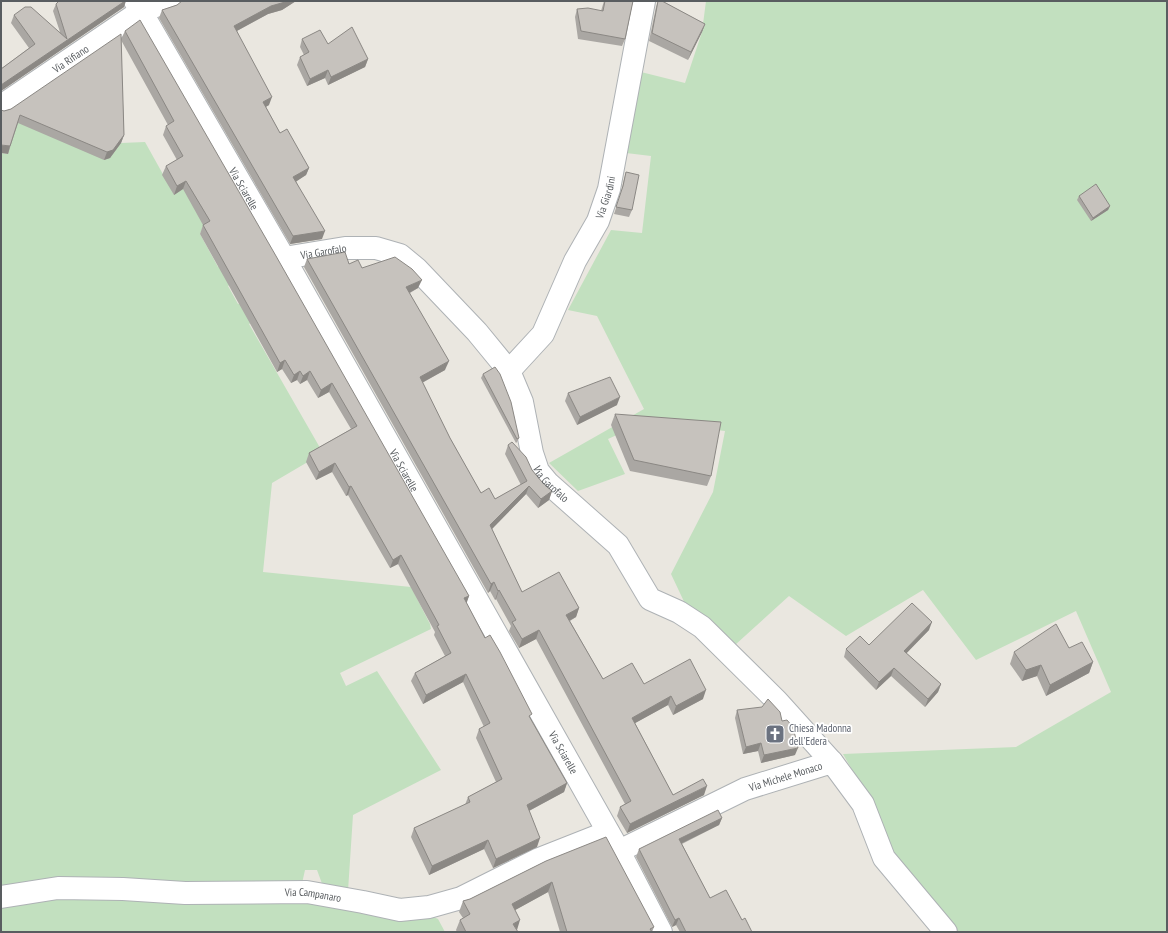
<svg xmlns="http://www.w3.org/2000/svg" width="1168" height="933" viewBox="0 0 1168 933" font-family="'PT Sans Narrow',sans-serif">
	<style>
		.green { fill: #c2e0bf }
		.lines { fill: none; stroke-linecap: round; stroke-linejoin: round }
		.street-casing { stroke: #aeb2b5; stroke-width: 24 }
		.street { stroke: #fff; stroke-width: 22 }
		.wall { fill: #aaa7a3 }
		.shaded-wall { fill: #8b8884 }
		.building { fill: #c6c2bd; stroke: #8b8884 }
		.labels { text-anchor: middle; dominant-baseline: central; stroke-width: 3.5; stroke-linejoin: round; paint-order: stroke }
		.street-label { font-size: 11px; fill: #595d60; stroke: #fff }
		.worship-label { font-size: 11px; fill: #5b616d; stroke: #fff; text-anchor: start }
	</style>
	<rect width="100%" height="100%" fill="#eae7e0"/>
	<!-- green -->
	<g class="green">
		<path d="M706,1H1167V932H954L889,855L869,800L843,754L1016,747L1111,692L1076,611L976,660L923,590L846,636L789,596L735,645L688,610L671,574L713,492L725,431L645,422L608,439L625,474L578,491L549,463L644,409L597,316L568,310L611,230L642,233L651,156L626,153L641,72L685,83L702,32Z"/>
		<path d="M9,120L121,143L145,142L174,194L201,179L210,209L200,234L218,267L232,259L242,277L228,286L238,304L253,296L264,316L249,324L323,453L272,483L263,572L411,587L430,624L431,629L340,673L346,686L377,671L441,770L353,815L348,891L324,889L317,870H305L301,888L1,891V153L8,154Z"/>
		<path d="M60,895L308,899L429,915L438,919L445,932H1V904Z"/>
	</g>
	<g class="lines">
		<!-- street casing -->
		<g class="street-casing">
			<g id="street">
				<path id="s1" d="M135,1L284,258L619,851L661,932"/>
				<path id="s2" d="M1,106L141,11L170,1"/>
				<path id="s3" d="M284,258L345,248H376L400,255L417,269L477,332L509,371L522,402L532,453L538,471L548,483L618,545L650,599L679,612L702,627L777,701L832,762"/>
				<path id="s4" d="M509,371L543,334L575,261L598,221L609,189L644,1"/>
				<path id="s5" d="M619,851L745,789L832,762L863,804L884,858L946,932"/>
				<path id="s6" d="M1,897L58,888L123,889L185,893L307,892L363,902L400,910L429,907L461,898L537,860L608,832"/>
			</g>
		</g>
		<!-- street -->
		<use href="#street" class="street"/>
	</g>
	<!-- wall -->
	<g class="wall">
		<path d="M182,1H296L282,10L268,14L237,31L269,105L266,107L280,133L309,168L306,175L296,181L322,239L290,244L159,18L162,10L177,5Z"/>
		<path d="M604,1H633L625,39L622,46L578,39L575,17L577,9L601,11Z"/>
		<path d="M658,1H662L705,24L702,32L688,60L649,41L656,7Z"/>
		<path d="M56,4L124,7L1,91V69L29,48L11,23L14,15L60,32L53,11Z"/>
		<path d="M125,31L469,596L466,603L485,638L567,783L564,792L529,811L537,847L493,868L484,849L429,875L411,837L414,828L465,805L468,797L496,782L476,738L479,729L484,727L463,682L423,704L411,681L415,673L445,656L434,635L435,632L398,564L390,568L348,495L346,496L332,472L316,480L306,462L309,453L351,429L329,392L318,398L307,380L300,384L297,380L291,383L282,369L277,372L200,234L203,225L183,189L174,195L162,175L166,166L177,160L163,135L166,126L168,125L121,40L124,135L121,143L110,158L104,160L18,123L8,154L4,111L11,109L121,39Z"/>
		<path d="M302,39L328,44L368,59L365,67L328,85L325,78L307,86L297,65L300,57L304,55L300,47Z"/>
		<path d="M626,172L632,210L629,217L614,214L621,193L624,179Z"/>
		<path d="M1079,196L1110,206L1108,210L1091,221L1077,200Z"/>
		<path d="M307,259L349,264L418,288L410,293L445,370L422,383L450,438L481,493L495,499L521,485L505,454L508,445L532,470L542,482L552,491L549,500L538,508L526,494L492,529L522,592L579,608L576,617L570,621L603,679L644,684L703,699L673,715L668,705L635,723L673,795H704L627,833L617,816L620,807L625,804L536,639L519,648L509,631L511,626L496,599L495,600L490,591L488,593L304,267Z"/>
		<path d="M483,374L519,438L517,442L516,443L481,378Z"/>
		<path d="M568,393L617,405L577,425L565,401Z"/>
		<path d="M615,414L711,476L707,486L630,471L611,425Z"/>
		<path d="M929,630L906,653L941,684L938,692L925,707L891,676L876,690L844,657L846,649L869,645Z"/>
		<path d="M1069,648L1093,662L1089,673L1046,696L1037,676L1022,681L1010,664L1014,652Z"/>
		<path d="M737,710L782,721L795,755L761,763L758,751L743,754L735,718Z"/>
		<path d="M722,818L719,825L682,844L710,898L742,920L752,932H680L676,925L672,927L636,857L639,849Z"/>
		<path d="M546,861L654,927L652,932H560L548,892L515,910L516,930L518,932H457L456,930L460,920L463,918L459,912L463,901L470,899Z"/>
	</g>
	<!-- shaded-wall -->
	<g class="shaded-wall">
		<path d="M125,1H126L124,7L1,91V85Z"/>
		<path d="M287,1H296L282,10L268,14L231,34L234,26L271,6Z"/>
		<path d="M705,24L702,32L688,60L691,52Z"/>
		<path d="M368,59L365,67L328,85L331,77Z"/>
		<path d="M328,70L325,78L307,86L310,79Z"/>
		<path d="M272,97L269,105L260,110L263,102Z"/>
		<path d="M124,135L121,143L110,158L104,160L107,152Z"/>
		<path d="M1,145L10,146L8,154L1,153Z"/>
		<path d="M309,168L306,175L291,185L293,177Z"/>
		<path d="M186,181L183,189L174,195L177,186Z"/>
		<path d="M1110,206L1108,210L1091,221L1093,218Z"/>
		<path d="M325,231L322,239L290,244L293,236Z"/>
		<path d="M422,280L418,288L403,296L406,287Z"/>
		<path d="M285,360L282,369L277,372L280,363Z"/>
		<path d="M449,361L445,370L416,386L420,377Z"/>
		<path d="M300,371L297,380L291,383L294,375Z"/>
		<path d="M310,371L307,380L300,384L303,376Z"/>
		<path d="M332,383L329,392L318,398L321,390Z"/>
		<path d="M620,397L617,405L577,425L580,417Z"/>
		<path d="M335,463L332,472L316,480L319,472Z"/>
		<path d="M351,486L348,495L346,496L349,487Z"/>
		<path d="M529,486L526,494L487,534L490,525Z"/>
		<path d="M552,491L549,500L538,508L541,499Z"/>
		<path d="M401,555L398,564L390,568L393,560Z"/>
		<path d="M494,582L490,591L488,593L491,584Z"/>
		<path d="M499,590L496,599L495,600L498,591Z"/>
		<path d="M469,596L466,605L464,598Z"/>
		<path d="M579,608L576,617L563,624L566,615Z"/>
		<path d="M932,622L929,630L901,659L904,651Z"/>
		<path d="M539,630L536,639L519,648L522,639Z"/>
		<path d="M1093,662L1089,673L1046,696L1050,685Z"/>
		<path d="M1041,665L1037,676L1022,681L1026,670Z"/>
		<path d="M894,668L891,676L876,690L879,682Z"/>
		<path d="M466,674L463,682L423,704L426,695Z"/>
		<path d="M941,684L938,692L925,707L928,699Z"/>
		<path d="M706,690L703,699L673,715L676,706Z"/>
		<path d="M671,696L668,705L628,727L632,718Z"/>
		<path d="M761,743L758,751L743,754L746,747Z"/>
		<path d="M798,748L795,755L761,763L764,755Z"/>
		<path d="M567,783L564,792L523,814L527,805Z"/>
		<path d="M707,786L704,795L627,833L630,824Z"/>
		<path d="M722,818L719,825L676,846L679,839Z"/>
		<path d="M540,838L537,847L493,868L496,859Z"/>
		<path d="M488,840L484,849L429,875L432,866Z"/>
		<path d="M552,882L548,892L508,914L512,904Z"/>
		<path d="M679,918L676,925L672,927L675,920Z"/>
		<path d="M520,920L517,930L513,924Z"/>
	</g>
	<!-- building -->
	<g class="building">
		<path d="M59,1H125L1,85V69L35,44L14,15L25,7H31L67,39L56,4Z"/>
		<path d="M182,1H287L285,2L271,6L234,26L272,97L263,102L280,133L287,129L309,168L293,177L325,231L293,236L162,10L177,5Z"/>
		<path d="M605,1H633L625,39L581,31L577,9L588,8L603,11Z"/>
		<path d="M658,1H662L705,24L691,52L652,33Z"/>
		<path d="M140,20L276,256L469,596L464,598L485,638L490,635L500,652L532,714L529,716L567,783L527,805L540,838L496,859L488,840L432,866L414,828L470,802L468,797L502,779L479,729L490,723L466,674L426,695L415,673L451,653L437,626L439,625L401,555L393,560L351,486L349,487L335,463L319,472L309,453L357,426L332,383L321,390L310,371L303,376L300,371L294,375L285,360L280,363L203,225L210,221L186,181L177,186L166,166L183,156L166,126L174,121L125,31Z"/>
		<path d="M352,27L368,59L331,77L328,70L310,79L300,57L309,52L302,39L320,30L328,44Z"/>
		<path d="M121,34L124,135L113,150L107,152L20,115L10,146L1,145V110L4,111L11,109Z"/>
		<path d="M626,172L639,175L632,210L616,207L623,186Z"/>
		<path d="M1096,184L1110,206L1093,218L1079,196Z"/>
		<path d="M345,252L349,264L358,260L362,268L395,257L412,269L422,280L406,287L449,361L420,377L450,438L481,493L489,488L495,499L527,481L508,445L512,442L526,457L532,470L542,482L552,491L541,499L529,486L490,525L522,592L559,572L579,608L566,615L603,679L632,663L644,684L690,659L706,690L676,706L671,696L632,718L673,795L703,779L707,786L630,824L620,807L631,801L539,630L522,639L512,622L516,620L499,590L498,591L494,582L491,584L307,259Z"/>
		<path d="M495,367L500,374L511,402L519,438L517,439L483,374Z"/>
		<path d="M610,377L620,397L580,417L568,393Z"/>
		<path d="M615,414L721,422L711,476L634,460Z"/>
		<path d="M912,603L932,622L904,651L941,684L928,699L894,668L879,682L846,649L860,636L869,645Z"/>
		<path d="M1056,624L1069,648L1082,642L1093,662L1050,685L1041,665L1026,670L1014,652Z"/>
		<path d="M768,699L780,712L782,721L787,720L793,727L798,748L764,755L761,743L746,747L737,710L762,707Z"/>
		<path d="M718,810L722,818L679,839L710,898L726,890L742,920L745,918L752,932H686L679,918L675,920L639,849Z"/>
		<path d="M606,837L654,927L650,929L652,932H567L552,882L512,904L520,920L513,924L518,932H466L460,920L470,914L463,901L470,899L546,861Z"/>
	</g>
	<!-- icons -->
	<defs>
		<g id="church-square" transform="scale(1)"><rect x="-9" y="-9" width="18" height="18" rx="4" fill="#6b7280" stroke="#fff"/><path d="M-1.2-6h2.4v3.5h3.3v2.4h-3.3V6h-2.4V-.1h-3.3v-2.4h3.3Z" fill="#fff"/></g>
	</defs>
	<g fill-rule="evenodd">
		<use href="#church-square" x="775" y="734"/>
	</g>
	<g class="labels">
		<!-- street labels -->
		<g class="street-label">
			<text stroke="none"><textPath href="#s2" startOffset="84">Via Rifiano</textPath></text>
			<text stroke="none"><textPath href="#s1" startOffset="217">Via Sciarelle</textPath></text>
			<text stroke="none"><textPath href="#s4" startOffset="201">Via Giardini</textPath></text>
			<text stroke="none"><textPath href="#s3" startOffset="40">Via Garofalo</textPath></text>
			<text stroke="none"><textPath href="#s1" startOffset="541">Via Sciarelle</textPath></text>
			<text stroke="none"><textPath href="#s3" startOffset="400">Via Garofalo</textPath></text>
			<text stroke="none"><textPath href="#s1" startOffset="865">Via Sciarelle</textPath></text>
			<text stroke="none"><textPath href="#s5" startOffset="183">Via Michele Monaco</textPath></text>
			<text stroke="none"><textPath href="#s6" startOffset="313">Via Campanaro</textPath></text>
		</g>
		<!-- worship labels -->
		<g class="worship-label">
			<text x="789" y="728">Chiesa Madonna<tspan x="789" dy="13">dell'Edera</tspan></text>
		</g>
	</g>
	<!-- border -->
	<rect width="1168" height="933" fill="none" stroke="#595d60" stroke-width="4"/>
</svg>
